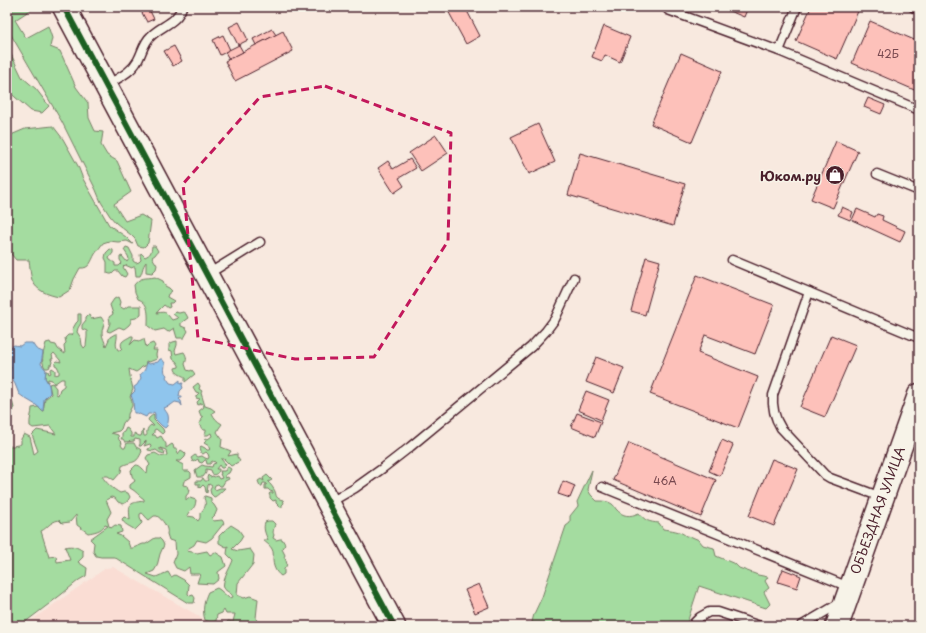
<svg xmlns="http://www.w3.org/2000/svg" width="926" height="633" viewBox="0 0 926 633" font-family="'Playpen Sans',sans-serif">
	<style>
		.built { fill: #faddd4 }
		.green { fill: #a4dca0; stroke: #777e66 }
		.water { fill: #8fc5ed; stroke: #73839f }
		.building { fill: #fdc1ba; stroke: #4a1f2b }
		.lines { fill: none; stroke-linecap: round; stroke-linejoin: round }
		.lane-casing { stroke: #4a1f2b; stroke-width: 11 }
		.secondary-casing { stroke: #4a1f2b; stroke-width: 25 }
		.lane { stroke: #f7f3e8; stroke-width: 8 }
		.secondary { stroke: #f7f3e8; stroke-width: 22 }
		.cycleway-casing { stroke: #f7f3e8; stroke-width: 8 }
		.cycleway { stroke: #1b5e20; stroke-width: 6 }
		.marked { fill: none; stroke: #c2185b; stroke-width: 3; stroke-dasharray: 8 5; stroke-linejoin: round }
		.labels { text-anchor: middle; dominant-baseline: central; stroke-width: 3; stroke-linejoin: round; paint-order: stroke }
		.number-label { font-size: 11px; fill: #77484f }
		.poi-label { font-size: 13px; font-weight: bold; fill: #4a1f2b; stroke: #f7f3e8; text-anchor: end }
		.street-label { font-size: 13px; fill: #4a1f2b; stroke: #f7f3e8 }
	</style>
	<rect width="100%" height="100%" fill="#f8e9df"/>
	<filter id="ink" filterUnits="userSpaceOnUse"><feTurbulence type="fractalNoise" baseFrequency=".025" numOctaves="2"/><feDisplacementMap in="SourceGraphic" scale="8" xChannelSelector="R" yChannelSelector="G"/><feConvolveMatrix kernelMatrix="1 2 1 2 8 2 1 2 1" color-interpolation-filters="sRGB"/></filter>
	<g filter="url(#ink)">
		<!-- built -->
		<path class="built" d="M113,567L216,626H23L106,568Z"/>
		<!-- green -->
		<g class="green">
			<path d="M7,7H35L15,20L26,38L48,26L52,38L50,47L60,51L76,87L88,103L89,118L95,131L103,132L101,145L107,155L117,161L131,192L114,204L125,221L141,215L151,221L148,243L144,247L138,246L135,239L131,235L116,223L110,216L101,202L96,190L62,122L7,28Z"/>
			<path d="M7,46L22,77L36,89L49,106L42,113L31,111L7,90Z"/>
			<path d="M53,126L63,139L78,166L83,179L109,225L126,237L133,244L127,241L118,242L109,241L103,243C100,247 98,250 95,254C91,261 90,269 80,268L74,279L70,290L59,297C49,295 36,291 32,280C30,273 30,266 29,260H16L11,254L8,248L7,247V134L11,135L25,129Z"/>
			<path d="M152,246H155L158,251L155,255L152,257L157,265L156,269L152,273L146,272V262C142,267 143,271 140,276H136L135,267H133L132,268L125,265L123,267L127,274L125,277L122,276L118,271H115L112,274H110L107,273V262L105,258L106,253L110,249L113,250V253L109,258L110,260L115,263V266H119L122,263L120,260V257L122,256L127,262L129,259L128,256L124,250L126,247L129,248L133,256V261L136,263L139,262L141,260L140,255L141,253L145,257C151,254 151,253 152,246Z"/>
			<path d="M155,277L163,281L165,286L169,288L172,291L168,294L167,297L174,301L172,303H169L170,307L168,308L164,305L158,311L157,313C167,311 166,313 172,320L178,318L173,314L175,312L179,313L183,312L186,314L188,318L181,323V326L186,328L188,331L184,338H177L174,328L168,332L164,329L155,331L148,326C148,316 150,303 138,299L135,292L134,285C141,276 145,279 155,277Z"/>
			<path d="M118,297L120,302L119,306L124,309L128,306H141V314L136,318L131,319V322L129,325L124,329L119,327L110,332L107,331L110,323L109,317L113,314L110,305L114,299Z"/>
			<path d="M78,314H81V323L78,328L77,332L81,338L82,345L84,348L86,346L87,337V331L82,329V325L86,320V317L87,316L89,315L91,319L101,317C107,325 102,325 102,333C102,337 105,342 106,346L110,337L115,334H117C118,340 114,344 118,350H120L122,348C119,341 125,340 131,336H133V339L130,345L135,340L139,341L143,339H144L146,347L148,345L153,343L155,346L153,350H157L156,355L157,359L149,362L146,361L145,366L142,367L139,370L136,372L129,369L130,376L133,389L130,397L132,401V406L128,414V417L123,423L121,429L119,431L111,433L118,435L119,440L122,443L121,445L123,448H125L127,443H134L136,447L140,449L142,451C136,466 133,460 122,466L121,472L114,480L108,476H102C106,483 113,489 120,493L124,492L128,493L130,497L127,502L123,504L118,502L115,498L111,497L106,500L111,512L107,519L109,526L111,528L115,525L121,526L122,532L116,534L121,536L128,542L130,548H133L143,544H146L155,538H159L162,541L164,545L160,554L157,566L154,571L147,574L156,577L168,572L171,577L175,575L184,580L189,585L188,594L190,596L193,595L195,598L194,603H188L114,557H101L96,556L93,551L94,543L90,539L108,526L105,525C101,531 94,532 88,533L77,525L76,515L70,522L62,523L59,520C49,522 48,528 41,531L49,557L56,556L57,562L70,560L65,547C73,545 77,547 83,551V557L78,562L87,568L86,576L79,580L62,594L24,623L16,625L7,620V447L18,445L21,444V439L24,434L30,437L34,454L38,451L32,435L37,430L56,434L50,426L33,428L30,426C29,420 32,414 32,408L38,407L43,412L45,399L51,394L49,384L52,383L56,388V394L58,395L60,389L64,386V379H61L54,384L52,380L48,379V382L45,378L46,371H48L49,374L51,373L50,371L52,368L55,370V375L59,374V370L57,366L55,365V363L57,361L61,362L60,360L54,353L52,355L53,359H51L52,362L51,365H49L50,367L48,368H45C40,360 44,351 46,343L50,342L51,344L56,345L58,349L65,354L64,345L66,343L65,338L68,335H72L73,334L72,330L76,323L78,321Z"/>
			<path d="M177,341V345L175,351L176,354L184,352C187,357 187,359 185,364L187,370L190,371L192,370L195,374L185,382V377C181,375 175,373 175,368L179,367V365L176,361L173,359L172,351L169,350V344L173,342Z"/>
			<path d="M198,383L200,386L199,389L202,391L201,393L205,406L211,408L215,411L212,413C214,418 217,421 222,424L219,428L217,432L222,439L221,447L231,451L228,456L237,454V457L240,461L231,466L224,459H221L226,465L223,468H221L219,465L216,469H219V471C217,473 215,476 212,474L211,470L206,469V473L203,477H197L195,470L202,465L205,466L212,467L213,464L216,463L215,462L212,461L210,464H207L206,460H205L202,463L199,462L198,459L193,462L191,458L195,455L198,457L202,456L205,458L208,459L209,457L208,454L206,452L203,454L201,453V451L200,447L201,446L205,448L207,450H209L210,449L209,448V446L204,443L206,441L204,439L206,438L208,439L212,436L211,433L208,435H204L206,432V430H203L200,426L199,423L202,421L201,419L203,417L201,416L199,411L204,407L202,403L198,405L197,402L200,399L196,398V396L199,393L196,392L193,387Z"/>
			<path d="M7,400L12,401L14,408L10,418L7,431Z"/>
			<path d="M154,414V420L163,429L164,432L162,434L156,429L154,430V433L152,435H155L157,438L161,436L166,444V448L172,444L173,445L174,449H177L178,454L181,450L184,452L186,454L185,457L181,461H176L181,464H183V471H189L191,473V477L184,481L183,485L188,486L190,491L186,496V500L190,498L196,500C195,512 190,507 187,516L194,517L198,521L200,518V513C205,508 207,505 204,498L205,496L211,498V502L214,505L217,510L215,515L212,518L213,521L222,520L224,523L212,538L206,542L197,540L194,545L189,548L187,551L197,553L207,551L210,555L215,552L223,557L226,566L218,572L219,579L213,584L197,583L200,574H190L189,567L184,571L176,568L173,562L176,554L175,542L169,540L167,534C169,528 162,519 157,516H154L149,520C146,518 144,514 142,513L140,514V517L142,523L135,530C130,526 124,525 122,519L124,517L127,518L130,520C129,505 127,503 144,501V499C139,496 136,491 130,488V485L135,481L132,476L131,470L136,465C141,465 143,470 147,473L148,467L150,465L146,458L148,455L155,453C161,456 161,458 167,455L166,450L160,448V450H163L165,453L164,454L161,453H160L156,450L153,451L148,450V449L150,448L151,445L150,444L144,446L146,442V441L141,446H139L140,444V440L135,439L134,441L125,442L123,439H121L122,437V433L124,432L126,428L128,429L131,433V437H134V433L139,436H141L143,430L144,436H146C148,434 146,433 147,431C147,429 149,426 151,425L152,426H154L148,420L149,418Z"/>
			<path d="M228,467L231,469L229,473L225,475V478L228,477L229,479L225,481L222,486H220L218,484L215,485L214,488L215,490L220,488H225C223,490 216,497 214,497L211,494L210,490L212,486L209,484L208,485L207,493L206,492L205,487L203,485L200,488L199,487V484H196V481H201L203,478L205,481H207L208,480L207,478L208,475L210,477L213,476L214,477L217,476L219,479L222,478L220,474H221L220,471H224L226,470V468Z"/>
			<path d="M592,470L588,490L591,495L597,501C602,501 608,501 612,504C614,505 615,508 616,509C623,517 630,517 639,513C645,521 649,522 659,523L663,529C671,530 681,531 686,536L692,537L699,540L703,545L714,548L716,556L735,564L739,568L758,575L768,577L765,581L769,588L764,592L770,604L766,608L699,586L686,626H531L534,614L542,597L546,585L566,526L570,523V516L578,506L577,502Z"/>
			<path d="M267,475L272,480L268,482C270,484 272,486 273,488C278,494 273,498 283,500L284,503L282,505V507L281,508L276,503V500L273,501L270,498V496L269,494L270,493H273V492L270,491L268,489H265V485L267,484L265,483H263L262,486H260L258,481L261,479L264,481L263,478Z"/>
			<path d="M268,521H272L275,524C274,529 272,531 274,535L273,538L276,540L280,539H282L285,544L284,547L282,549L285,555L284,557C287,561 288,566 284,569V574L281,576C275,572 273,565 273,559C273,555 274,553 272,549C270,545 266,543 263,540H268C265,533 263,529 265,522Z"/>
			<path d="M231,525L239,530L243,536L240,541L232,549L238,551L250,549L254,555L253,564L238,583L237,595L244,598L250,596L258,599L256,618L259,626H240L239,624L237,626H224L228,621L233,622L235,614H226L224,610L222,613L217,615L216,621L211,622L205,620C202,611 204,600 208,592L217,588L220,590L229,598L233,597C231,592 226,592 224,588C221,581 231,567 233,560L227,554L228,546L226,547L219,543V536L225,530Z"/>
		</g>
		<!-- water -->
		<g class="water">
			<path d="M24,343H32L36,349L43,352L41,364L46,370L45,378L49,385L50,393L44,399L43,411L36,405L26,399L19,394L15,384L9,374L11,367L7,366V349L14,345L20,346Z"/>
			<path d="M160,359H162L165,363C165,368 163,372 167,375L166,377L170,383L175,384L180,380V384L183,383L182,385L183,388L180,391L179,396H182V398H180L179,399L181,401L182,406L180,403L175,402L171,405L164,408C165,411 167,412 168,415C169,419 168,423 167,426L165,428L162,426L155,419V414L154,412L151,414H148L146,417L137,413H134L133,401L131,395L135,391L134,387L137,385L141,378L140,375C144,372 147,367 146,362L149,364C152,363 155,363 158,362Z"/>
		</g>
		<!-- building -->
		<g class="building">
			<path d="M148,7L154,19L147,22L141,11Z"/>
			<path d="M446,7H465L480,36L466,44Z"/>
			<path d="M720,7H748L744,17Z"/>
			<path d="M811,7H854L859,9L837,59L796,41Z"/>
			<path d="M870,21L919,42V92L852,63Z"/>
			<path d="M239,22L248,40L238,45L229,27Z"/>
			<path d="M604,26L630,37L620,62L605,55L602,61L592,57Z"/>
			<path d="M272,29L276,35L256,45L253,39Z"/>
			<path d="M283,31L293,51L235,81L225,61Z"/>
			<path d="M223,35L230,50L220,55L213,40Z"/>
			<path d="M239,45L243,52L229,59L225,52Z"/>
			<path d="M174,46L182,61L173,66L164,51Z"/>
			<path d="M681,53L722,71L692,142L651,124Z"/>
			<path d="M868,98L885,105L881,114L864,107Z"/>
			<path d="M538,124L555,162L529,174L511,137Z"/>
			<path d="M436,135L448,153L421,171L409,153Z"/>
			<path d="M836,141L858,151L833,208L811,199Z"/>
			<path d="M580,153L685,184L673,226L568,195Z"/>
			<path d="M410,159L416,168L399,178L404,186L394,193L378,168L388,161L393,169Z"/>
			<path d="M842,207L853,212L850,220L838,215Z"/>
			<path d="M857,209L875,217L877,214L883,216L882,220L905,231L900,242L852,220Z"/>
			<path d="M646,257L660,261L645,315L631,311Z"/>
			<path d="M697,275L774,305L755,354L705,335L698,353L758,377L738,428L650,394Z"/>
			<path d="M831,335L856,345L825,417L800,407Z"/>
			<path d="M596,357L624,368L614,393L586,382Z"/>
			<path d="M586,391L609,400L601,420L578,410Z"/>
			<path d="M577,413L601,422L595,437L571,427Z"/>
			<path d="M722,440L733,445L720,476L709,471Z"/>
			<path d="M629,443L716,480L701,517L613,480Z"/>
			<path d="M772,459L798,469L774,526L749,516Z"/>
			<path d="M563,481L575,486L570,498L558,494Z"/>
			<path d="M783,569L801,576L797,588L778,582Z"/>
			<path d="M479,584L489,607L475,613L465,590Z"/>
		</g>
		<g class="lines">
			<!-- lane casing -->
			<g class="lane-casing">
				<g id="lane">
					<path d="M913,7L919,10"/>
					<path d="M668,10L779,51L919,110"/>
					<path d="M779,51L797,7"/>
					<path d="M107,85C118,78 131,73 138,60C142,53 144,42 151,36C162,25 177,23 182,7"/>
					<path d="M877,174L919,191"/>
					<path d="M732,260L919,338"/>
					<path d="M208,274L260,242"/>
					<path d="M809,292L773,395C772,407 774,417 781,428L825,475L830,478L881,497"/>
					<path d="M602,487L849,587"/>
					<path d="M329,503L355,488L383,468L410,447L531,347L546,331L555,319L574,278"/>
					<path d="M693,626L694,623L700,617L709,612H718L760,626"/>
					<path d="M801,626L840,603"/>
				</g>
			</g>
			<!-- secondary casing -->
			<g class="secondary-casing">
				<g id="secondary">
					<path d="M64,7L394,626"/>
					<path d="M837,626L919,395"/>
				</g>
			</g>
			<!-- lane -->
			<use href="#lane" class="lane"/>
			<!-- secondary -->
			<use href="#secondary" class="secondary"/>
			<!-- cycleway casing -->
			<g class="cycleway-casing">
				<path id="cycleway" d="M64,7L394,626"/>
			</g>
			<!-- cycleway -->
			<use href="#cycleway" class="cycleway"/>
		</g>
	</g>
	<!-- marked area -->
	<path class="marked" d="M325,86L451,133L448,241L374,357L295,359L198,338L183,184L260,97Z"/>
	<!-- icons -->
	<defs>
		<g id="shop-disc" transform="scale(1)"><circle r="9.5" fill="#4a1f2b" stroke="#f7f3e8"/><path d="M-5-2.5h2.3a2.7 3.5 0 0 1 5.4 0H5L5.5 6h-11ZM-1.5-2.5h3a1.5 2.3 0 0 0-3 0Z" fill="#fff"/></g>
	</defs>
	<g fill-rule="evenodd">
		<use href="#shop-disc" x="835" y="175"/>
	</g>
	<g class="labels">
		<!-- number labels -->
		<g class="number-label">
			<text x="888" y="53">42Б</text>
			<text x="665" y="480">46А</text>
		</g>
		<!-- poi labels -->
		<g class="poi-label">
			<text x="821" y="175">Юком.ру</text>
		</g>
		<!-- street labels -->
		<g class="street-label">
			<text transform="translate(877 510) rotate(-70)">ОБЪЕЗДНАЯ УЛИЦА</text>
		</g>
	</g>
	<!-- margin -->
	<rect width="926" height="633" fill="none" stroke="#f7f3e8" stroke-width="24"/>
	<rect x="12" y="12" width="902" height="609" fill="none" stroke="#4a1f2b" stroke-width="1.5" filter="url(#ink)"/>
</svg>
